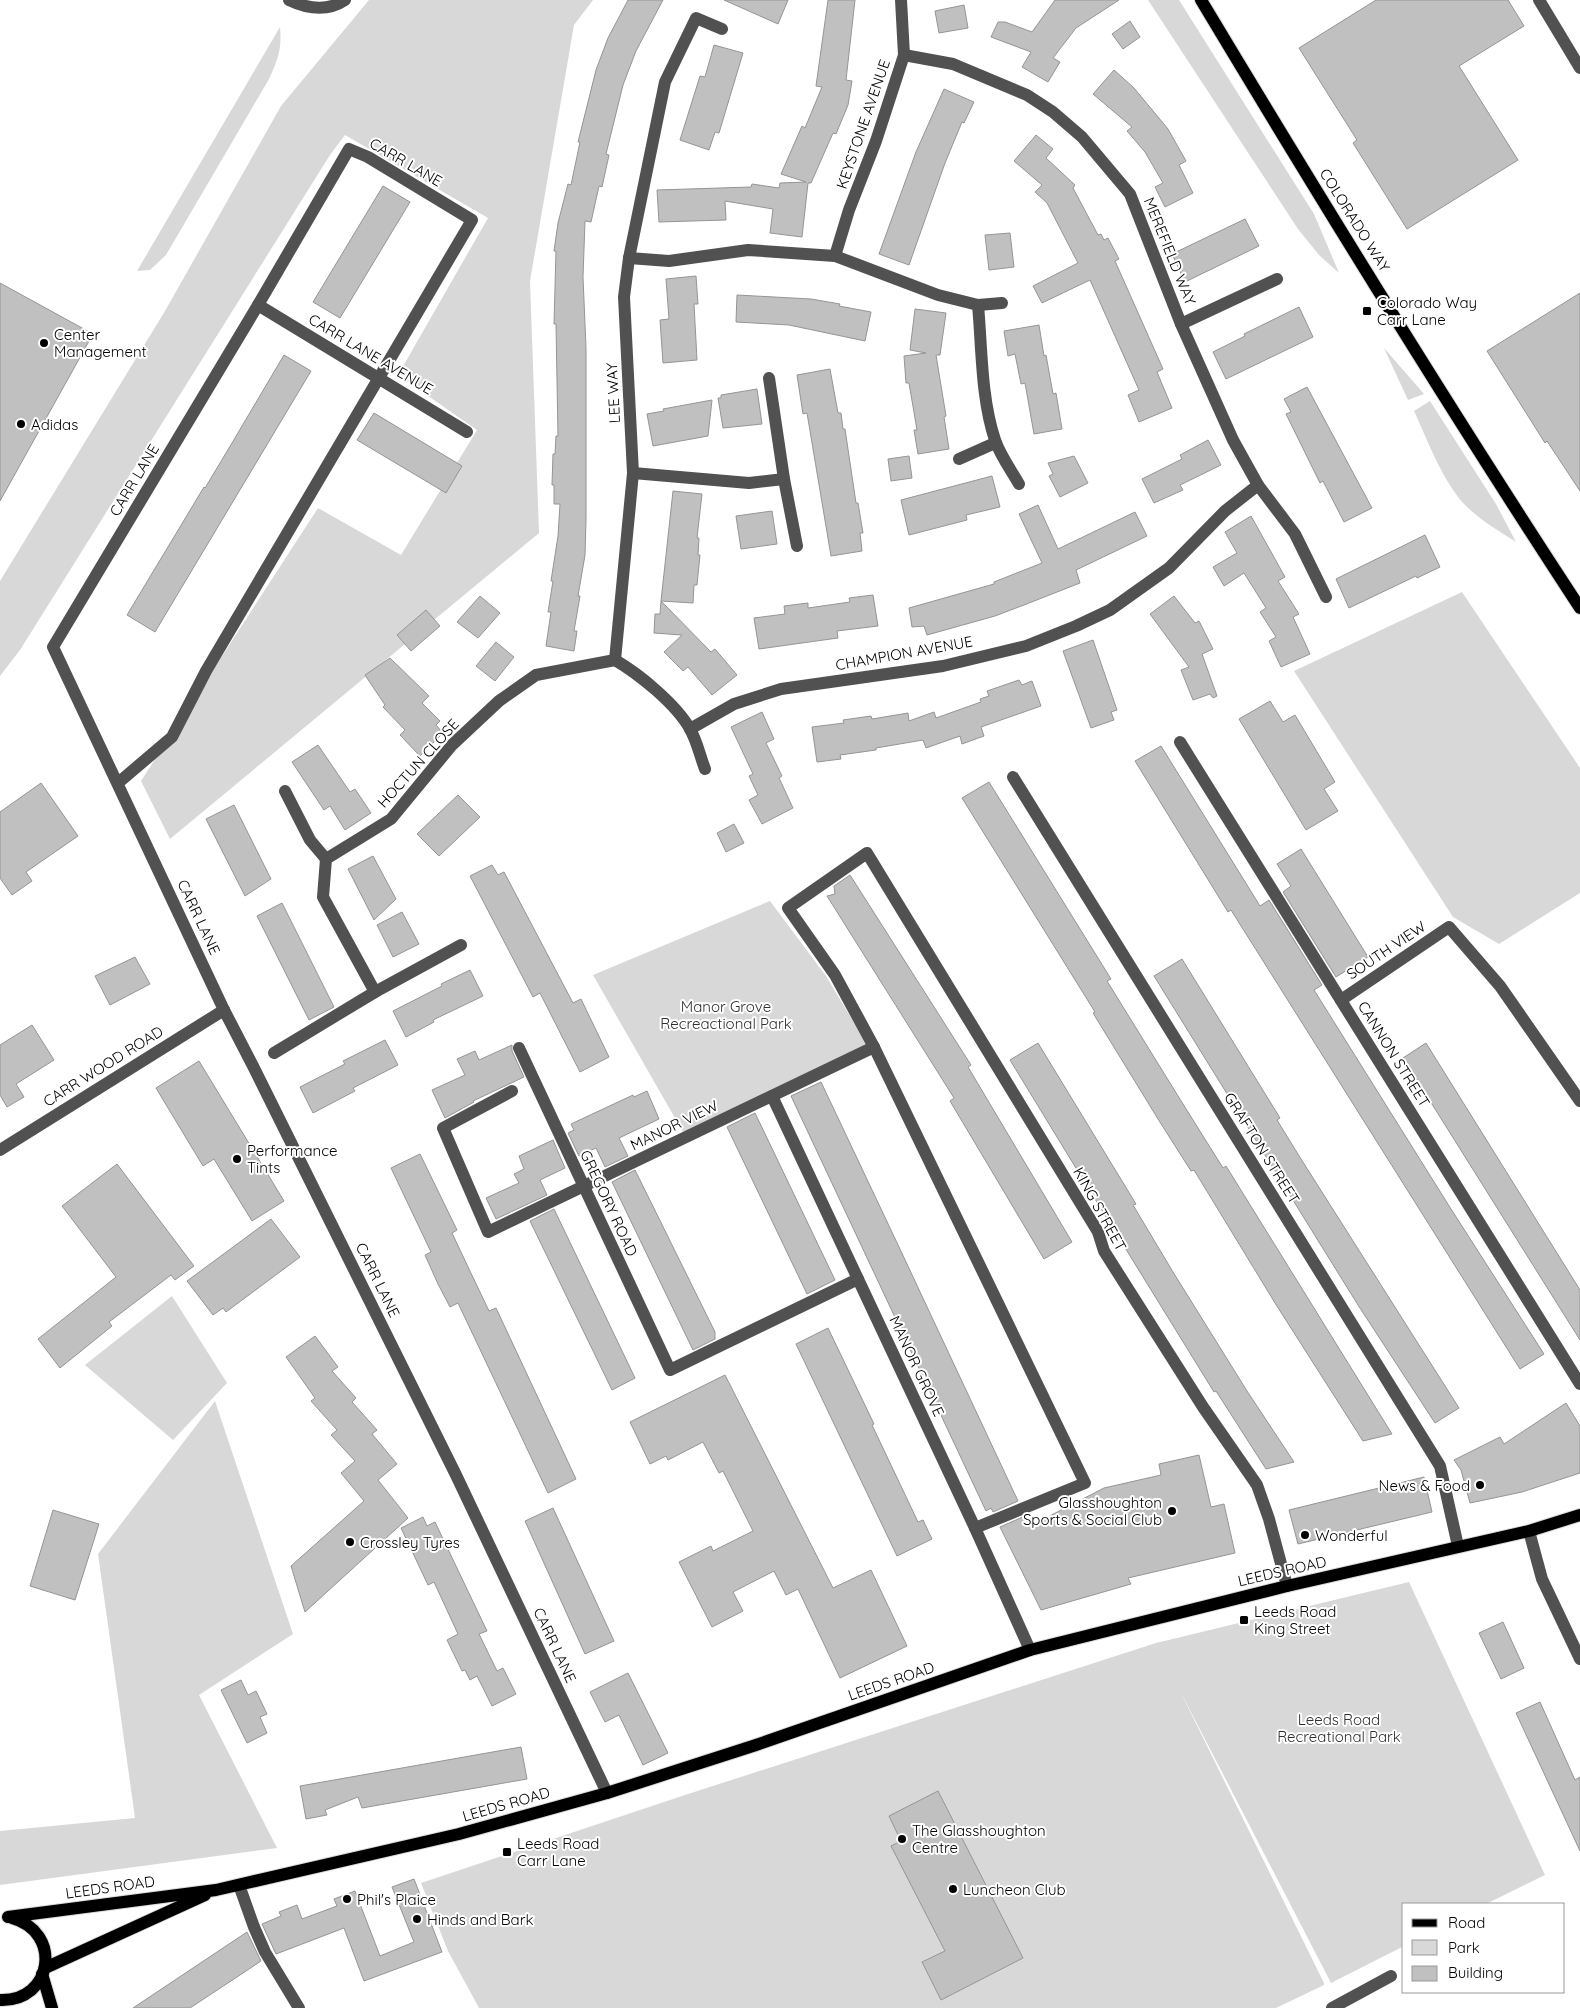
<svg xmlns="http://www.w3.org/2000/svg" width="1580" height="2008" viewBox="0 0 1580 2008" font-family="Quicksand,sans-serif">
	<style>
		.green { fill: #d8d8d8 }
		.building { fill: #c0c0c0; stroke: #959595 }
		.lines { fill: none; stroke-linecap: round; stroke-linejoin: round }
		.major-casing { stroke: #dbdbdb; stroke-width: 14 }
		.minor { stroke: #515151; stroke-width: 12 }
		.major { stroke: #000; stroke-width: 12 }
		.poi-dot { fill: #000; stroke: #fff; stroke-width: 2 }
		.labels { text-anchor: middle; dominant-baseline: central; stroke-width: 4; stroke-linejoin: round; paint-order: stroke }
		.street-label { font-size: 15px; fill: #000; stroke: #fff }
		.poi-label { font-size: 15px; fill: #000; stroke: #fff; text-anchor: start }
		.park-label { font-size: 15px; fill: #2f2f2f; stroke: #fff }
	</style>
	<rect width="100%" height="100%" fill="#fff"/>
	<!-- green -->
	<g class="green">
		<path d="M369,0H593L574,25L530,281L539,533L170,839L141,781L318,508L401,555L477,430L398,375L488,218L345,135L330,155L20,650L0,676V581L165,311L281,106Z"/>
		<path d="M1148,0H1179L1314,214L1339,273L1319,255L1298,229Z"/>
		<path d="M280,27C282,49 278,59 269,79L166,255L150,270L137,271Z"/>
		<path d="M1384,348L1424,394L1408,400Z"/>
		<path d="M1430,401L1496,504L1516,542C1496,529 1473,516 1458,497C1439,472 1427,439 1414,411Z"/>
		<path d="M1462,592L1580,768V893L1499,944L1453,917L1294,671Z"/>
		<path d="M770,901L826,976L868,1046L683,1132L593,975Z"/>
		<path d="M172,1296L227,1383L173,1440L85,1365Z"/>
		<path d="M215,1401L293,1634L199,1695L277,1848L0,1885V1831L135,1818L98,1554Z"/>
		<path d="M1409,1582L1545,1875L1486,1904H1404V1946L1331,1983L1179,1689L1324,1983V1985L1276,2008H479L448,1951L421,1883L685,1795L1156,1643Z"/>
	</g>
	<!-- building -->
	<g class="building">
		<path d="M628,0H663L636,51L623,85L606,154L609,155L602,187L599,186L591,222L585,221L583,277L586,348V519L585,555L578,596H580L574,631H577L574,651L546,646L551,612H548L553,581H551L558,536L560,504H554V485H552L553,454H555L556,436H558L556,324H554L556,251H554L558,223L568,184L571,185L580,142H578L596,70L608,38Z"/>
		<path d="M724,0H788L778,24Z"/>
		<path d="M828,0H855L846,80L852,81L848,105L836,134L833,133L811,183H808L802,237L770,233L773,209L725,201L726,220L659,222L657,190L751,187L752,184L779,188L780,183L806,182L781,174L802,126L805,128L822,87L816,86Z"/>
		<path d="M1055,0H1119L1076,28L1053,58L1060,62L1048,82L1022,67L1031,52L991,37L998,22H1005L1032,32Z"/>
		<path d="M1376,0H1508L1524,26L1459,66L1518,160L1407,229L1353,143L1357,140L1299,48Z"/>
		<path d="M964,5L968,28L939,33L935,11Z"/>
		<path d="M1130,21L1140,37L1123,49L1112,34Z"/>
		<path d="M714,45L743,53L719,133L715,132L709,150L680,140L700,76L705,77Z"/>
		<path d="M1114,70L1134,88L1168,129L1186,161L1179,165L1193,193L1165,207L1155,187L1163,183L1145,152L1127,131L1132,127L1093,94Z"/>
		<path d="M944,89L974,102L964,123L962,122L945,163L909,265L879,254L916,152Z"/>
		<path d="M1036,135L1053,149L1046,158L1075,185L1073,188L1098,235L1101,234L1104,240L1108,238L1119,259L1115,261L1163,369L1157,372L1172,408L1139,422L1128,395L1139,390L1090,280L1042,303L1033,286L1078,263L1047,203L1035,192L1042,185L1014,161Z"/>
		<path d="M383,186L410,202L340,318L313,302Z"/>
		<path d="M1245,219L1259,246L1185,282L1172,254Z"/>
		<path d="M1010,233L1014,267L989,270L985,235Z"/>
		<path d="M696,276L698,304H694L697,360L663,363L660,320L669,319L666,279Z"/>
		<path d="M0,283L93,334L0,501Z"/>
		<path d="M1580,293V491L1547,441L1545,443L1487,351Z"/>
		<path d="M737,295L811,299L840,304L839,306L871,312L865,341L789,325L736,322Z"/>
		<path d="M1299,307L1313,337L1226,379L1213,352L1245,336L1244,334Z"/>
		<path d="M915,309L946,313L940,355H936L946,416L944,417L949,449L918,454L914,430H917L909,383H906L904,356L926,353L910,350Z"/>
		<path d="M1039,325L1044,356L1046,355L1053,394L1056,393L1062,429L1034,434L1025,383L1021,384L1015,354L1008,356L1004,331Z"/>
		<path d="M284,355L311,371L155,632L127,615L204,487L205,488L232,443Z"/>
		<path d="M830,369L838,413H841L843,429H845L856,503H858L863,533H860L862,551L831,556L807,413L803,414L797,375Z"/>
		<path d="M1307,387L1372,508L1344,522L1323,481L1320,483L1286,414L1291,412L1284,399Z"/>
		<path d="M757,389L762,424L723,428L718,398H721V395Z"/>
		<path d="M712,400L708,436L653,446L647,414L664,411L663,409Z"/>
		<path d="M374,413L462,466L446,493L357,440Z"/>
		<path d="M1208,440L1221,465L1180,485L1183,490L1154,503L1142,479L1182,459L1180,455Z"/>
		<path d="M909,456L912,478L891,481L888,459Z"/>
		<path d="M1074,456L1088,483L1060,497L1049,476L1053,474L1048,463Z"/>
		<path d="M992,476L1000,507L966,515L967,520L909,535L901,500Z"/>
		<path d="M673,491L702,494L697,538H699L698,555H700L697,585H694L693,603L661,601Z"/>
		<path d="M1038,505L1058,549L1135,512L1147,536L1076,570L1080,583L1024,605L995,616L927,635L924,626L912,627L909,608L994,584V582L1042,563L1019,514Z"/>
		<path d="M772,511L777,544L741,549L736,516Z"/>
		<path d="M1251,516L1285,577L1278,581L1299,614L1293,617L1310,654L1281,667L1269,641L1276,637L1260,612L1266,608L1244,573L1224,586L1213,567L1237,553L1225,532Z"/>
		<path d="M1425,535L1440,567L1417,578L1416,576L1349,608L1336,579Z"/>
		<path d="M873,595L878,626L837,631L838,638L759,649L754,618L785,614L784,606L808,603V608L850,602L849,598Z"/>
		<path d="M480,596L500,613L478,638L457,622Z"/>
		<path d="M1174,596L1195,623L1199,621L1213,649L1202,654L1217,696L1213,698L1210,694L1193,700L1181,670L1189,667L1150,614Z"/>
		<path d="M661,601L711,652L715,649L737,675L712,695L688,667L683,671L664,652L682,635L654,633L655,614H660Z"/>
		<path d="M426,610L440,626L411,651L397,635Z"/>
		<path d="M1093,640L1117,710L1111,712L1114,720L1091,728L1063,651Z"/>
		<path d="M496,642L514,657L495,681L476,666Z"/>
		<path d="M390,658L429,696L422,703L440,721L436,725L443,733L420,756L400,735L405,730L383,707L385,705L365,675Z"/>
		<path d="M1019,680L1022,685L1032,681L1041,706L981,727L984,736L962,744L960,736L926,748L923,740L876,748V750L840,755L841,759L817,762L812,727L844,723L843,720L871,716L872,719L908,713L909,721L934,712L936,718L981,702L980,699L989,696L987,691Z"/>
		<path d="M1270,701L1283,722L1295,715L1335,782L1324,789L1338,811L1306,830L1239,719Z"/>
		<path d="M762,712L774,739L766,743L782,776L779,778L793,808L762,824L749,800L758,795L749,776L753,774L731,727Z"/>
		<path d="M318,745L350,792L355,789L371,813L345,830L330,806L324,810L292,762Z"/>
		<path d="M1161,746L1260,906L1269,900L1322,985L1314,990L1451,1209L1544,1354L1520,1369L1231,910L1228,912L1135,761Z"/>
		<path d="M989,782L1111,979L1107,981L1183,1104L1223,1168L1226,1166L1392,1434L1363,1441L1275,1303L1194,1170L1191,1171L1158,1119L1093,1013L1095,1012L962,798Z"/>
		<path d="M41,783L78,836L26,872L32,881L12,895L0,878V812Z"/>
		<path d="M458,795L480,817L439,856L417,834Z"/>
		<path d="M234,805L271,879L245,896L206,819Z"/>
		<path d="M734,824L744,843L726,852L717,833Z"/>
		<path d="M1301,849L1368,957L1336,977L1283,892L1291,886L1277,864Z"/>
		<path d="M373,856L396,899L374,920L348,869Z"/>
		<path d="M492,865L498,875L504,872L573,1003L581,999L609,1057L580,1072L540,993L533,997L470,876Z"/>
		<path d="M850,875L971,1065L968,1067L1072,1242L1044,1259L950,1101L954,1098L827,896L835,894L834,886Z"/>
		<path d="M282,903L334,1007L309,1020L257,916Z"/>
		<path d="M402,912L419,944L393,957L377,925Z"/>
		<path d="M135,957L150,984L110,1005L95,976Z"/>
		<path d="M1182,959L1280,1118L1277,1120L1301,1159L1459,1408L1435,1423L1358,1305L1154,976Z"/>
		<path d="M470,970L483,996L433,1020L434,1022L406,1037L393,1011L442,986L441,984Z"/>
		<path d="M32,1025L54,1060L16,1084L24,1097L7,1107L0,1095V1045Z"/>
		<path d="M385,1040L398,1065L353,1088L355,1091L313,1113L300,1087L345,1064L343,1061Z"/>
		<path d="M1038,1043L1136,1204L1133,1205L1173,1272L1247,1391L1294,1462L1266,1469L1216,1391L1214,1392L1082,1178L1010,1060Z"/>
		<path d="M1426,1043L1580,1290V1340L1403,1058Z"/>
		<path d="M512,1045V1051L524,1077L473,1101L474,1102L445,1118L432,1090L465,1075L457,1059L475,1051L479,1060Z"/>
		<path d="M199,1061L284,1201L252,1221L214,1159L203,1166L156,1088Z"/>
		<path d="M821,1082L899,1247L1018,1501L993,1512L991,1508L986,1511L791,1096Z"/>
		<path d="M647,1091L659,1119L619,1138L628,1156L605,1167L596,1148L579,1156L568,1133L574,1130L571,1124L633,1095L634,1097Z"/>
		<path d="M755,1113L835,1280L807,1294L727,1127Z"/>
		<path d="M553,1140L565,1168L540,1180L547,1195L496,1219L486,1198L519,1183L514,1174L524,1169L519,1156Z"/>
		<path d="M420,1154L457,1230L452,1233L469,1269L489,1311L496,1308L576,1479L548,1493L458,1303L450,1307L438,1284L425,1255L431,1252L391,1168Z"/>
		<path d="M117,1164L194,1266L175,1280L171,1275L109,1322L112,1326L60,1368L38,1339L116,1277L62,1206Z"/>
		<path d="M635,1170L715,1332V1339L693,1350L612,1182Z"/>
		<path d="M554,1209L635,1378L612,1390L530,1221Z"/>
		<path d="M271,1219L300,1257L226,1312L223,1308L213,1315L187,1281Z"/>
		<path d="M828,1328L874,1424L872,1425L918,1522L923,1520L932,1539L897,1556L796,1344Z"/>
		<path d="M315,1336L338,1367L332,1371L356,1398L352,1402L377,1430L372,1434L397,1464L378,1480L408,1518L305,1612L291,1566L364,1501L341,1473L355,1461L331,1435L337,1430L311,1401L315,1398L286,1357Z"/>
		<path d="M725,1375L833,1588L871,1570L907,1646L840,1678L798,1589L786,1595L774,1571L733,1592L743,1611L712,1627L679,1562L711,1546L713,1551L753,1531L723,1471L719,1473L703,1442L668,1460L666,1456L650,1464L630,1422Z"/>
		<path d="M1566,1403L1580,1426V1473L1522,1492L1470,1503L1461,1470L1454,1460L1500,1437L1504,1444Z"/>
		<path d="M1199,1455L1211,1507L1224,1504L1235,1553L1128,1578L1131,1584L1041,1610L1000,1527L1025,1516L1030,1526L1104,1488L1161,1475L1159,1464Z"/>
		<path d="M1424,1477L1432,1512L1298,1544L1289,1510Z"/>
		<path d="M553,1508L614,1641L585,1654L525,1521Z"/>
		<path d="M53,1510L99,1524L75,1600L30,1586Z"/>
		<path d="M423,1517L427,1526L435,1522L487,1631L479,1634L497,1671L503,1668L516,1694L492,1706L477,1676L470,1680L465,1670L462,1671L447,1640L458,1634L434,1582L428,1585L401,1528Z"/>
		<path d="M1503,1622L1524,1668L1501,1679L1479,1633Z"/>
		<path d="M628,1673L668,1753L643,1765L619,1715L605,1722L590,1692Z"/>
		<path d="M241,1680L248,1695L256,1691L267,1714L260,1717L267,1733L247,1743L221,1690Z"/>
		<path d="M1540,1702L1575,1780L1580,1777V1851L1516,1713Z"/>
		<path d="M521,1747L527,1779L362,1808L358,1797L325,1810L327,1815L306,1819L300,1786Z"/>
		<path d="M938,1791L1023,1958L941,2000L922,1962L945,1951L891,1846L901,1841L889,1816Z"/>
		<path d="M414,1879L442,1952L364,1981L344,1928L276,1954L262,1924L281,1916L279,1912L297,1905L302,1919L337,1906L334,1899L355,1891L380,1956L414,1942L392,1887Z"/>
		<path d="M247,1932L261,1961L237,1977L190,2008H133Z"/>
	</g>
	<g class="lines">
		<!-- major casing -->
		<g class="major-casing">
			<g id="major">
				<path d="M1201,0C1324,205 1449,408 1580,608"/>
				<path d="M8,1917L216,1890L459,1834L607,1793L756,1745L1030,1650L1287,1586L1529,1531L1580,1515"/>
				<path d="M45,1968L205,1895"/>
				<path d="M42,1974L52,2008"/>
				<path d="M0,2000C53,2002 63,1932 12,1918"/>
			</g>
		</g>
		<!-- minor -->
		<g class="minor">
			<path d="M289,0C308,9 327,12 345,0"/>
			<path d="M1539,0L1580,68"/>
			<path d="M904,55L953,64L1027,95L1053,112L1082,137L1130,194L1181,324L1233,440L1258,485L1295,534L1326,597"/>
			<path d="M835,256L849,210L876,141L904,55L901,0"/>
			<path d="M629,258L669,261L748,250L835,256L938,295L978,305L1002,303"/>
			<path d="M258,305L467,432"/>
			<path d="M978,305C982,349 981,398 995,440C1000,455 1011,470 1019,484"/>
			<path d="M1181,324L1277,279"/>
			<path d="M769,378L784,479L797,546"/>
			<path d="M959,459L995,443"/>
			<path d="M633,473L749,483L784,479"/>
			<path d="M615,660L633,473L624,297L629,258L665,82L696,18L722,29"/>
			<path d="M615,660C639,674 676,704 690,729C697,741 700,756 705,769"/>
			<path d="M690,729L734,704L781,689L943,666L1026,646L1076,626L1110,610L1169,568L1225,511L1258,485"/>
			<path d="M1180,742L1580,1384"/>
			<path d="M1013,777L1440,1466L1458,1546"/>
			<path d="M118,783L172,737L206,671L472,220L368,157L349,149L258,305L53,647L224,1010L253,1066L456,1475L607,1793"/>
			<path d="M285,791L310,840L326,859"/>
			<path d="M375,992L323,897L326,859L391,819L452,745L499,701L536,675L615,660"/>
			<path d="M1341,1000L1449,927L1500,986L1580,1101"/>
			<path d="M519,1048L670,1370L858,1279"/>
			<path d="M274,1053L375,992L461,945"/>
			<path d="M512,1091L443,1128L488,1232L874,1047"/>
			<path d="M772,1096L975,1528L1030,1650"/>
			<path d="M0,1150L224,1010"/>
			<path d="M975,1528L1085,1483L874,1047L835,975L788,908L867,853L1098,1232L1104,1251L1203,1407L1257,1485L1269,1519L1287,1586"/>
			<path d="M1529,1531L1542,1579L1580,1659"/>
			<path d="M239,1885L254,1927L265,1952L299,2008"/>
			<path d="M1332,2008L1391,1976"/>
		</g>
		<!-- major -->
		<use href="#major" class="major"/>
	</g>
	<!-- markers -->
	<g class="poi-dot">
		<rect x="1362" y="306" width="10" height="10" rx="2.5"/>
		<circle cx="44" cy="343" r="5"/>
		<circle cx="21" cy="424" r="5"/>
		<circle cx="237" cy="1159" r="5"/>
		<circle cx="1480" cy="1485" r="5"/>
		<circle cx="1172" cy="1511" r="5"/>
		<circle cx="1305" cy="1535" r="5"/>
		<circle cx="350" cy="1542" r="5"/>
		<rect x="1239" y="1615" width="10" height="10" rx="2.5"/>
		<circle cx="902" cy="1839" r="5"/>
		<rect x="502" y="1847" width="10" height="10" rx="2.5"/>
		<circle cx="953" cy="1889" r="5"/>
		<circle cx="347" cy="1899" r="5"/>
		<circle cx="417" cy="1919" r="5"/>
	</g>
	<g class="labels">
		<!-- street labels -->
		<g class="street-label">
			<text transform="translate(863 124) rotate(-71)">KEYSTONE AVENUE</text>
			<text transform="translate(406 162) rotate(30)">CARR LANE</text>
			<text transform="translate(1355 220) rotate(58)">COLORADO WAY</text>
			<text transform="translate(1170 251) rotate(68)">MEREFIELD WAY</text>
			<text transform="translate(371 354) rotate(31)">CARR LANE AVENUE</text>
			<text transform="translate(613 393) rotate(-93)">LEE WAY</text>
			<text transform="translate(134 480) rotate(-59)">CARR LANE</text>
			<text transform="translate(904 653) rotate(-10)">CHAMPION AVENUE</text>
			<text transform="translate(418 763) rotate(-48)">HOCTUN CLOSE</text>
			<text transform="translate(199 917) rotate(65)">CARR LANE</text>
			<text transform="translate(1386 950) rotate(-34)">SOUTH VIEW</text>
			<text transform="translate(1394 1054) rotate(58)">CANNON STREET</text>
			<text transform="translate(103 1066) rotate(-32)">CARR WOOD ROAD</text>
			<text transform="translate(674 1125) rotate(-26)">MANOR VIEW</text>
			<text transform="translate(1262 1148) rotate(58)">GRAFTON STREET</text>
			<text transform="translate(609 1203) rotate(65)">GREGORY ROAD</text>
			<text transform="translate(1100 1209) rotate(61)">KING STREET</text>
			<text transform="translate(378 1280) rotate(64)">CARR LANE</text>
			<text transform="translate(917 1366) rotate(65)">MANOR GROVE</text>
			<text transform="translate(1282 1571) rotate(-13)">LEEDS ROAD</text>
			<text transform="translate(555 1645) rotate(65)">CARR LANE</text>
			<text transform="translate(891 1681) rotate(-19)">LEEDS ROAD</text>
			<text transform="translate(506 1804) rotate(-16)">LEEDS ROAD</text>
			<text transform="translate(110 1887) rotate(-8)">LEEDS ROAD</text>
		</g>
		<!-- poi labels -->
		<g class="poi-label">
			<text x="1377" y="302">Colorado Way<tspan x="1377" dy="17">Carr Lane</tspan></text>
			<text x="54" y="334">Center<tspan x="54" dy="17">Management</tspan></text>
			<text x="31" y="424">Adidas</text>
			<text x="247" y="1150">Performance<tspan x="247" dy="17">Tints</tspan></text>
			<text x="1470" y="1485" text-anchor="end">News &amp; Food</text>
			<text x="1162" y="1502" text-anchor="end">Glasshoughton<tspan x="1162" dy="17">Sports &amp; Social Club</tspan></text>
			<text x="1315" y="1535">Wonderful</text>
			<text x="360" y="1542">Crossley Tyres</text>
			<text x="1254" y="1611">Leeds Road<tspan x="1254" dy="17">King Street</tspan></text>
			<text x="912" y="1830">The Glasshoughton<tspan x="912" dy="17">Centre</tspan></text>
			<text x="517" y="1843">Leeds Road<tspan x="517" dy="17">Carr Lane</tspan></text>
			<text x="963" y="1889">Luncheon Club</text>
			<text x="357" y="1899">Phil's Plaice</text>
			<text x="427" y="1919">Hinds and Bark</text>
		</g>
		<!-- park labels -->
		<g class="park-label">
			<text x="726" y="1006">Manor Grove<tspan x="726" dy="17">Recreactional Park</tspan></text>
			<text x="1339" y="1719">Leeds Road<tspan x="1339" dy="17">Recreational Park</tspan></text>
		</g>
	</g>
	<!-- legend -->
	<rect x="1402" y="1903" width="162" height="90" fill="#ffffff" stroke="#999999"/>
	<rect x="1412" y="1919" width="25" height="8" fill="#000000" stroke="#999999"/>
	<text x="1448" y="1928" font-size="15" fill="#000000">Road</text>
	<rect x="1412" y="1940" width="25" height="15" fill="#d8d8d8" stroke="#999999"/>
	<text x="1448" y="1953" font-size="15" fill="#000000">Park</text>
	<rect x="1412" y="1966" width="25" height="15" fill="#c0c0c0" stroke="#999999"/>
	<text x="1448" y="1978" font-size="15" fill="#000000">Building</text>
</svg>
